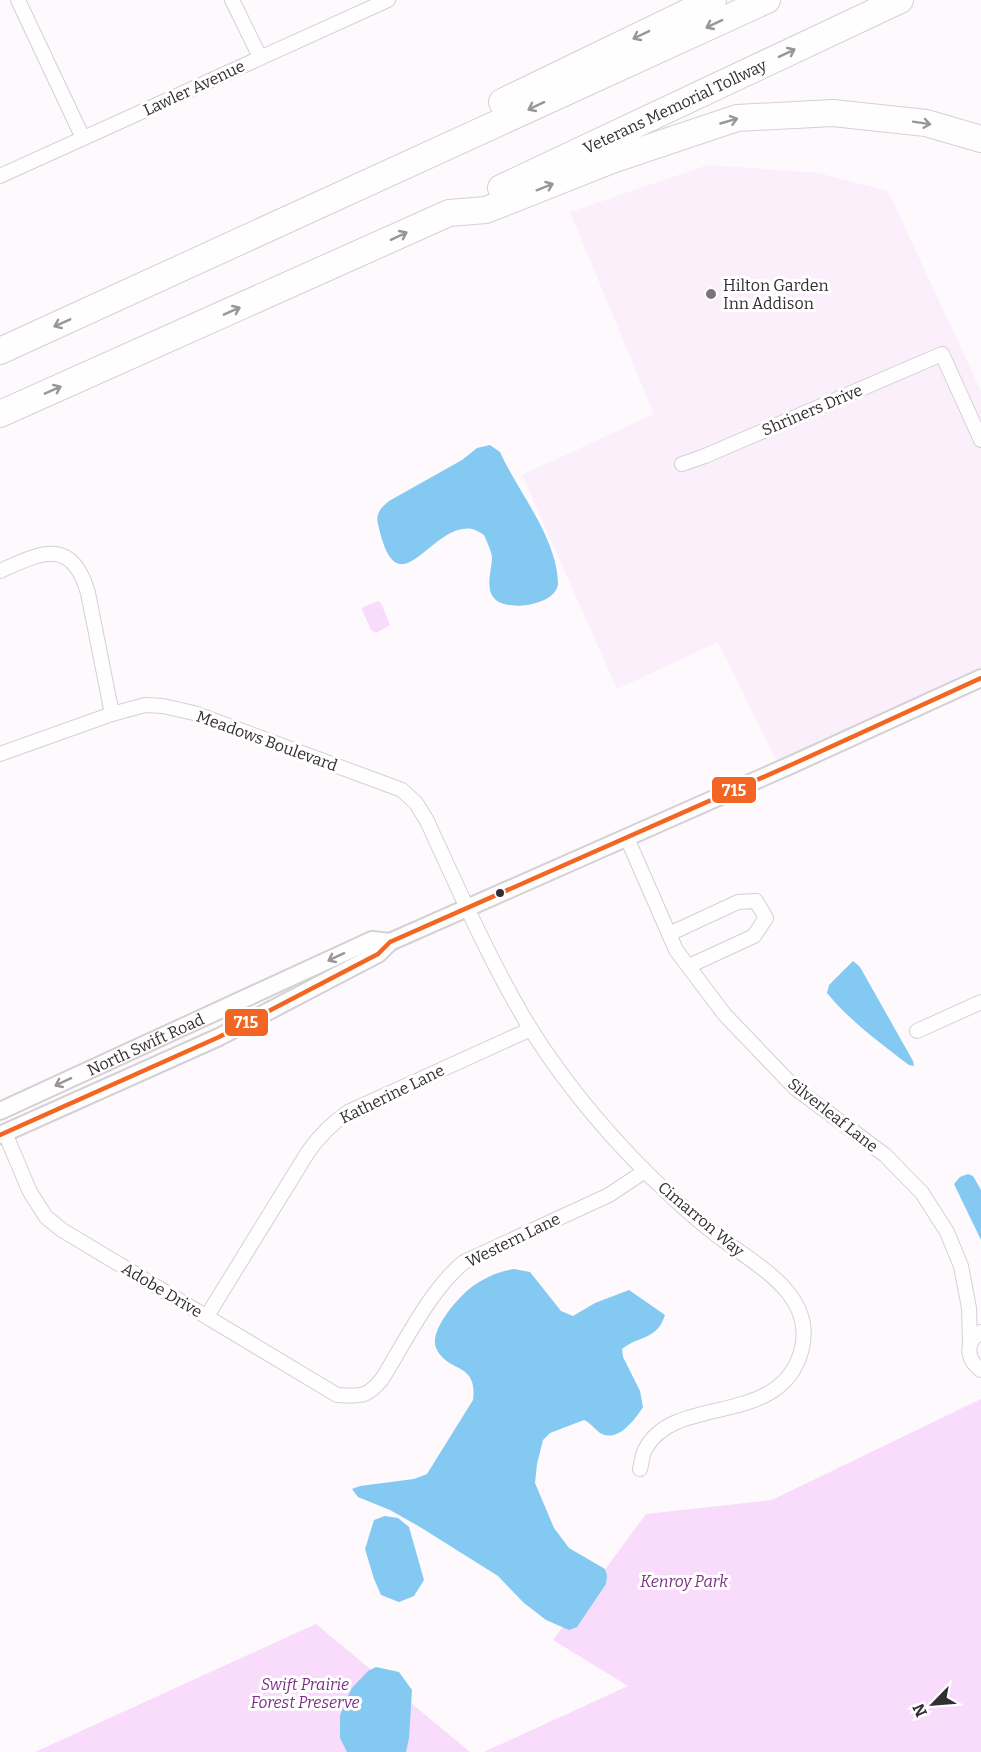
<svg xmlns="http://www.w3.org/2000/svg" width="981" height="1752" viewBox="0 0 981 1752" font-family="Bitter,serif">
	<style>
		.built { fill: #faeffb }
		.green { fill: #f9dbfc }
		.water { fill: #83c9f1 }
		.lines { fill: none; stroke-linecap: round; stroke-linejoin: round }
		.minor-casing { stroke: #d4d0d4; stroke-width: 16 }
		.tertiary-casing { stroke: #d4d0d4; stroke-width: 20 }
		.motorway-casing { stroke: #d4d0d4; stroke-width: 28 }
		.minor { stroke: #fffeff; stroke-width: 14 }
		.tertiary { stroke: #fffeff; stroke-width: 16 }
		.motorway { stroke: #fffeff; stroke-width: 26 }
		.bus-1-casing { stroke: #fff; stroke-width: 9 }
		.bus-1 { stroke: #f26522; stroke-width: 4.5 }
		.oneway { stroke: #999699 }
		.poi-dot { fill: #7a757a; stroke: #fff; stroke-width: 2 }
		.bus-dot { fill: #332e33; stroke: #fff; stroke-width: 2 }
		.labels { text-anchor: middle; dominant-baseline: central; stroke-width: 6; stroke-linejoin: round; paint-order: stroke }
		.street-label { font-size: 16px; fill: #332e33; stroke: #fff }
		.poi-label { font-size: 16px; fill: #332e33; stroke: #fff; text-anchor: start }
		.park-label { font-size: 16px; font-style: italic; fill: #7d3086; stroke: #fff }
		.line-badge { stroke: #fff; stroke-width: 2 }
		.badge-label { font-size: 16px; text-anchor: middle; font-weight: bold; fill: #fff }
	</style>
	<rect width="100%" height="100%" fill="#fdf9fd"/>
	<!-- built -->
	<path class="built" d="M708,165L818,173L888,191L981,391V671L779,765L718,642L617,689L522,475L654,414L570,212Z"/>
	<!-- green -->
	<g class="green">
		<path d="M378,601L381,603L390,625L376,633L371,630L362,610L363,607Z"/>
		<path d="M981,1399V1752H484L628,1686L553,1640L646,1514L772,1500Z"/>
		<path d="M316,1624L470,1752H35Z"/>
	</g>
	<!-- water -->
	<g class="water">
		<path d="M490,445L500,452C518,492 556,536 558,582C559,605 506,613 494,598C485,588 492,569 492,557C491,550 487,542 484,535C481,533 476,530 472,529C430,522 398,615 378,524C375,513 382,507 389,501L462,460L477,448Z"/>
		<path d="M853,961L860,967L913,1061L914,1066L909,1065C880,1043 850,1021 827,993L829,985Z"/>
		<path d="M968,1174L973,1176L981,1190V1240L954,1184L960,1177Z"/>
		<path d="M514,1269L530,1272L561,1311L573,1316L595,1303L629,1290L665,1315C657,1340 640,1335 622,1349L623,1357L640,1391L643,1407C636,1418 619,1442 602,1434C596,1431 591,1423 584,1420L550,1433L543,1440L537,1464L535,1483L554,1528L569,1548L605,1569L607,1576L606,1584L577,1627L569,1630L546,1620L524,1603L498,1576L420,1527L390,1510L358,1497L352,1489L360,1486L414,1479L427,1474L473,1400C478,1361 448,1374 436,1348C428,1329 464,1290 479,1282C491,1275 501,1271 514,1269Z"/>
		<path d="M385,1516L398,1518L409,1527L424,1580L414,1596L399,1602L381,1595L374,1579L365,1549L374,1520Z"/>
		<path d="M376,1667L399,1672L412,1690L409,1738L406,1752H347L340,1738V1715L351,1689L368,1671Z"/>
	</g>
	<g class="lines">
		<!-- minor casing -->
		<g class="minor-casing">
			<g id="minor">
				<path d="M18,0L83,138"/>
				<path d="M232,0L260,57"/>
				<path d="M0,176L388,0"/>
				<path d="M682,464L705,456L942,354L981,440"/>
				<path d="M0,571C40,553 72,536 88,593L112,714"/>
				<path d="M0,754L112,714L145,705L163,706L194,713L402,790L416,803L427,821C459,890 490,962 530,1028C569,1090 619,1148 673,1198C689,1212 705,1227 722,1239C759,1267 817,1296 801,1352C779,1428 675,1394 646,1448C642,1453 642,1463 640,1469"/>
				<path d="M627,838L676,950L725,1015L795,1088L885,1155L922,1193L947,1232L961,1266L969,1308L970,1343"/>
				<path d="M669,934L738,902L756,901L766,918L754,936L689,966"/>
				<path d="M917,1031L981,1002"/>
				<path d="M5,1133L30,1192L46,1217L62,1230L337,1395C360,1396 367,1398 382,1379C406,1341 429,1291 464,1262L609,1195L645,1171"/>
				<path d="M207,1316L308,1152C320,1135 331,1124 348,1112L531,1029"/>
				<path d="M981,1332C965,1342 966,1359 981,1370"/>
			</g>
		</g>
		<!-- tertiary casing -->
		<g class="tertiary-casing">
			<g id="tertiary">
				<path id="s1" d="M0,1111L372,940L390,942"/>
				<path d="M0,1135L219,1037L378,954L390,942L793,764L981,678"/>
			</g>
		</g>
		<!-- motorway casing -->
		<g class="motorway-casing">
			<g id="motorway">
				<path d="M502,102L713,0"/>
				<path id="s2" d="M501,188L900,0"/>
				<path d="M0,351L767,0"/>
				<path d="M0,414L449,213L486,210L612,160L737,118L833,113L926,123L981,139"/>
			</g>
		</g>
		<!-- minor -->
		<use href="#minor" class="minor"/>
		<!-- tertiary -->
		<use href="#tertiary" class="tertiary"/>
		<!-- motorway -->
		<use href="#motorway" class="motorway"/>
		<!-- bus-1 casing -->
		<g class="bus-1-casing">
			<path id="bus-1" d="M0,1135L219,1037L378,954L390,942L793,764L981,678"/>
		</g>
		<!-- bus-1 -->
		<use href="#bus-1" class="bus-1"/>
	</g>
	<!-- one-way arrows -->
	<defs><path id="oneway-shaft" d="M-6 0H5M1.5-3L5.5 0L1.5 3" fill="none" stroke-width="1.6" stroke-linecap="round" stroke-linejoin="round" transform="scale(1.5)"/></defs>
	<g class="oneway">
		<use href="#oneway-shaft" transform="translate(714 24) rotate(155)"/>
		<use href="#oneway-shaft" transform="translate(641 35) rotate(154)"/>
		<use href="#oneway-shaft" transform="translate(787 53) rotate(-25)"/>
		<use href="#oneway-shaft" transform="translate(536 106) rotate(155)"/>
		<use href="#oneway-shaft" transform="translate(729 121) rotate(-16)"/>
		<use href="#oneway-shaft" transform="translate(922 123) rotate(9)"/>
		<use href="#oneway-shaft" transform="translate(545 187) rotate(-22)"/>
		<use href="#oneway-shaft" transform="translate(399 236) rotate(-25)"/>
		<use href="#oneway-shaft" transform="translate(232 311) rotate(-24)"/>
		<use href="#oneway-shaft" transform="translate(62 323) rotate(156)"/>
		<use href="#oneway-shaft" transform="translate(53 390) rotate(-24)"/>
		<use href="#oneway-shaft" transform="translate(336 957) rotate(155)"/>
		<use href="#oneway-shaft" transform="translate(63 1082) rotate(155)"/>
	</g>
	<!-- markers -->
	<circle class="poi-dot" cx="711" cy="294" r="6"/>
	<circle class="bus-dot" cx="500" cy="893" r="5"/>
	<g class="labels">
		<!-- street labels -->
		<g class="street-label">
			<text transform="translate(194 88) rotate(-25)">Lawler Avenue</text>
			<text stroke="none"><textPath href="#s2" startOffset="192">Veterans Memorial Tollway</textPath></text>
			<text transform="translate(812 410) rotate(-23)">Shriners Drive</text>
			<text transform="translate(267 741) rotate(20)">Meadows Boulevard</text>
			<text stroke="none"><textPath href="#s1" startOffset="160">North Swift Road</textPath></text>
			<text transform="translate(392 1094) rotate(-26)">Katherine Lane</text>
			<text transform="translate(833 1115) rotate(38)">Silverleaf Lane</text>
			<text transform="translate(701 1219) rotate(40)">Cimarron Way</text>
			<text transform="translate(513 1240) rotate(-26)">Western Lane</text>
			<text transform="translate(162 1290) rotate(31)">Adobe Drive</text>
		</g>
		<!-- poi labels -->
		<g class="poi-label">
			<text x="723" y="285">Hilton Garden<tspan x="723" dy="18">Inn Addison</tspan></text>
		</g>
		<!-- park labels -->
		<g class="park-label">
			<text x="684" y="1581">Kenroy Park</text>
			<text x="305" y="1684">Swift Prairie<tspan x="305" dy="18">Forest Preserve</tspan></text>
		</g>
	</g>
	<g class="line-badge">
		<rect x="711" y="776" width="46" height="28" rx="6" fill="#f26522"/>
		<rect x="224" y="1008" width="45" height="29" rx="6" fill="#f26522"/>
	</g>
	<g class="badge-label">
		<text x="734" y="796">715</text>
		<text x="246" y="1028">715</text>
	</g>
	<!-- north arrow -->
	<g transform="translate(933 1704) rotate(245)" stroke="#ffffff" stroke-width="4.5" paint-order="stroke">
	<path d="M0-4.5L10 22L0 15L-10 22Z" fill="#332e33"/>
	<text y="-9" font-size="16" font-weight="bold" text-anchor="middle" fill="#332e33">N</text>
	</g>
</svg>
